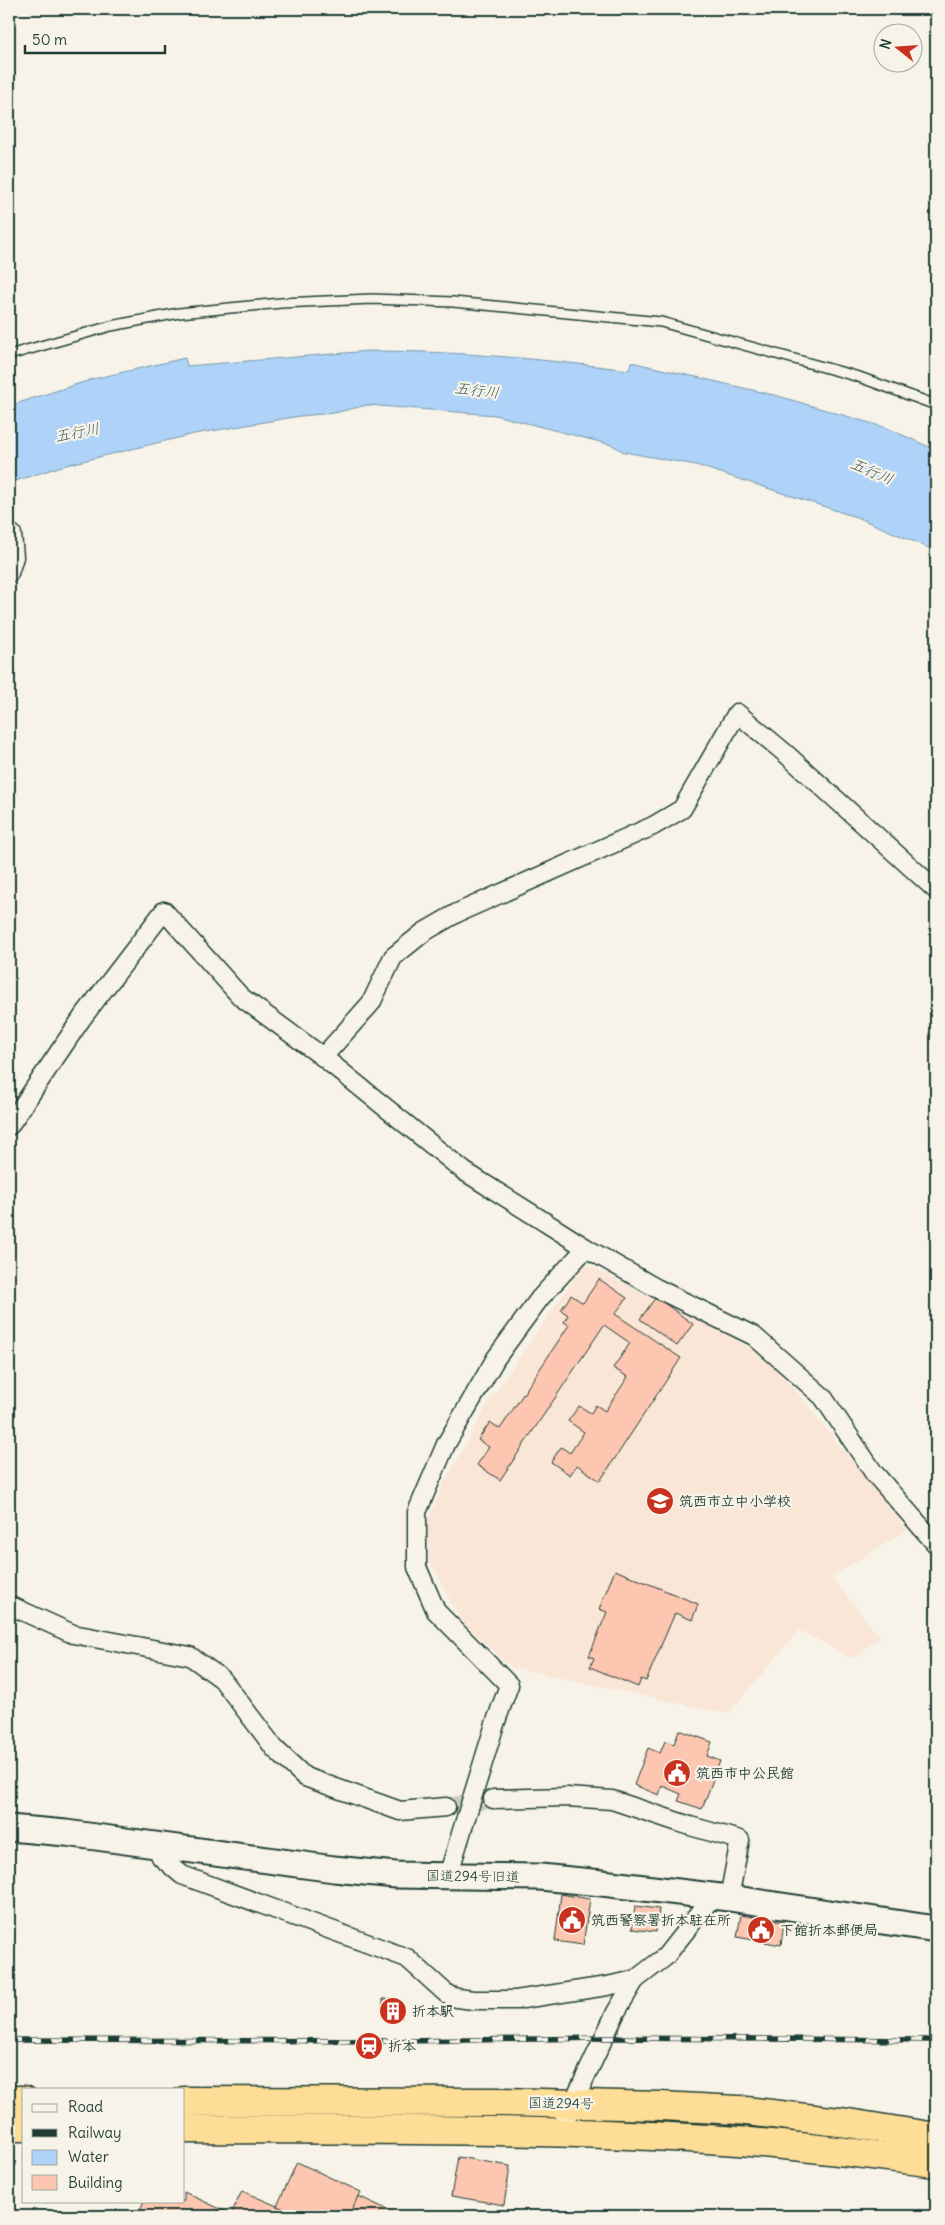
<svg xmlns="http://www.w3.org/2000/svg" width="945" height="2225" viewBox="0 0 945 2225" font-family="Delius,'Klee One',sans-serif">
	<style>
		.built { fill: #f9e6d7 }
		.water { fill: #afd3f8; stroke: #7597aa }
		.building { fill: #fdc6b0; stroke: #1f3d34 }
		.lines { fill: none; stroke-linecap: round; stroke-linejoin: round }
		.street-tunnel { stroke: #cccfc4; stroke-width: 18; stroke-dasharray: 18 9; stroke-linecap: butt }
		.lane-casing { stroke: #1f3d34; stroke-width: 12 }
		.street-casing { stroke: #1f3d34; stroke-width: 21 }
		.secondary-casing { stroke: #1f3d34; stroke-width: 29 }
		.highway-casing { stroke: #1f3d34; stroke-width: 31 }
		.lane { stroke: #f7f3e8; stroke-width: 9 }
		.street { stroke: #f7f3e8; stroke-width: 18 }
		.secondary { stroke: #f7f3e8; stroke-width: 25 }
		.highway { stroke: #fedd96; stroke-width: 28 }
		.rail-casing { stroke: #1f3d34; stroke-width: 5.5 }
		.rail { stroke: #f7f3e8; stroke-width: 4; stroke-dasharray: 11; stroke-linecap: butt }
		.street-bridge-casing { stroke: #1f3d34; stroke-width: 21; stroke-linecap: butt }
		.street-bridge { stroke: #f7f3e8; stroke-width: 18 }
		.labels { text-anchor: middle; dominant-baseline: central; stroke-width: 4.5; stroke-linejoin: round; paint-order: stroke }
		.poi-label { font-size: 14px; font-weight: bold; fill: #1f3d34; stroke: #f7f3e8; text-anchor: start }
		.street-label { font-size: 14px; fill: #1f3d34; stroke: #f7f3e8 }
		.water-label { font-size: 15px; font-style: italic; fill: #3c5b5b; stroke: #f7f3e8 }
	</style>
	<rect width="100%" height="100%" fill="#f7f3e8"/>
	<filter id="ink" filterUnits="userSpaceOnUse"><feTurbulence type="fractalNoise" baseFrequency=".02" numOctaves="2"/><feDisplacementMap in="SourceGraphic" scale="10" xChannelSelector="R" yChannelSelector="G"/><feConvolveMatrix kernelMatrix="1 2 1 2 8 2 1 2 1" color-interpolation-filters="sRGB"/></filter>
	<g filter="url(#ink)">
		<!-- built -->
		<path class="built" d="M585,1263L642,1293L694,1315L754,1350L793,1387L907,1530L831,1577L880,1637L853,1659L799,1630L728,1714L511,1667L462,1622L429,1560L428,1520L444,1483L492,1397Z"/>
		<!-- water -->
		<path class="water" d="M369,351C458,351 541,359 629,370L631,362L778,396L887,428L936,450V551L859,518L696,465L624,452L612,445L495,415L367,405L334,413L300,416L194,434L62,466L9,483V406L93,379L185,358L187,366Z"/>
		<!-- building -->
		<g class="building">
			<path d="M599,1279L627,1298L615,1314L681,1358L600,1481L577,1465L570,1475L551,1462L561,1447L570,1453L584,1432L568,1421L579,1406L591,1413L596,1405L605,1411L628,1377L613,1368L630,1343L604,1325L500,1480L477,1465L489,1447L478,1440L490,1422L500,1429L569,1325L564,1322L568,1315L561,1310L571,1295L583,1303Z"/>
			<path d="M656,1297L693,1324L677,1346L640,1319Z"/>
			<path d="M615,1570L698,1604L692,1620L675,1613L646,1681L641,1679L638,1687L590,1667L594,1658L589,1656L607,1612L599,1609Z"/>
			<path d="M679,1730L712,1742L707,1756L720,1761L702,1809L678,1801L681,1794L662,1786L659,1795L634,1785L648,1748L660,1753L665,1741L674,1744Z"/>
			<path d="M561,1894L590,1899L583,1945L555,1941Z"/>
			<path d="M635,1906L659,1909L656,1932L632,1929Z"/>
			<path d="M741,1915L784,1922L781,1945L737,1937Z"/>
			<path d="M383,1999H396V2004H402V2018H383Z"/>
			<path d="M458,2157L510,2166L504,2205L451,2196Z"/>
			<path d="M297,2162L361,2192L349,2216H298L277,2206Z"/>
			<path d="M242,2191L277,2206L298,2216H230Z"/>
			<path d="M184,2192L231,2214L230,2216H137L144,2201H184Z"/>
			<path d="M358,2196L402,2216H349Z"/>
		</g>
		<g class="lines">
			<!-- street-tunnel -->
			<path class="street-tunnel" d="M446,1807L493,1799"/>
			<!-- lane casing -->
			<g class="lane-casing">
				<path id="lane" d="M9,355L111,326L179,313L281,303L372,299L453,302L661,322L859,377L936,405"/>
			</g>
			<!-- street casing -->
			<g class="street-casing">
				<g id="street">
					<path d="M9,573L14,557L12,534"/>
					<path d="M323,1057L371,1003L393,957L424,932L457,913L653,826L682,809L737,713L785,753L936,890"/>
					<path d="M9,1126L82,1018L164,911L241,997L323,1057L464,1171L586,1248L656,1288L754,1336L823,1397L874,1473L936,1544"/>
					<path d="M9,1605L73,1634L190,1656L222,1679L275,1749L305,1777L400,1811L446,1807"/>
					<path d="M495,1724L509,1685L436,1611L417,1567V1512L446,1444L496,1358L540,1298L586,1248"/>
					<path d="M493,1799L567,1797L612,1800L690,1826L740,1840L729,1898"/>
					<path d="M157,1846L161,1857L182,1875L407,1958L448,1995L457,1998L473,2000H516L607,1986L635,1980"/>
					<path d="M448,1876L464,1824"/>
					<path d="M559,2133L616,2012L635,1980L665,1957L713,1896"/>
				</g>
			</g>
			<!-- secondary casing -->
			<g class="secondary-casing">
				<path id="secondary" d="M9,1828L66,1833L334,1869L396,1875L540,1877L602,1883L729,1898L936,1929"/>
			</g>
			<!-- highway casing -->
			<g class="highway-casing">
				<g id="highway">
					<path d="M9,2100H24"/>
					<path d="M184,2101L502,2102L661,2106L738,2110L848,2123L936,2137"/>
					<path d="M9,2127H24"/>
					<path d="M184,2129C368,2130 553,2128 737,2141C804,2146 870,2155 936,2163"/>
				</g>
			</g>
			<!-- lane -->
			<use href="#lane" class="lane"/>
			<!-- street -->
			<use href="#street" class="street"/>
			<!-- secondary -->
			<use href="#secondary" class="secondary"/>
			<!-- highway -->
			<use href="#highway" class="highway"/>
			<!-- rail casing -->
			<g class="rail-casing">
				<path id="rail" d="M9,2040L403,2041L605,2038L936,2040"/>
			</g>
			<!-- rail -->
			<use href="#rail" class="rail"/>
			<!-- street-bridge casing -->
			<g class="street-bridge-casing">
				<path id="street-bridge" d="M464,1824L495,1724"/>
			</g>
			<!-- street-bridge -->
			<use href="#street-bridge" class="street-bridge"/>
		</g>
	</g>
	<!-- icons -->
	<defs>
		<g id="school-disc" transform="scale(1.4375)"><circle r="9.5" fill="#c8321e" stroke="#f7f3e8"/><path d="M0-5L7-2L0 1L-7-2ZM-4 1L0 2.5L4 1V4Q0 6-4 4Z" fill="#fff"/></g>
		<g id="civic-disc" transform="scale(1.4375)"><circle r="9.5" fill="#c8321e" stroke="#f7f3e8"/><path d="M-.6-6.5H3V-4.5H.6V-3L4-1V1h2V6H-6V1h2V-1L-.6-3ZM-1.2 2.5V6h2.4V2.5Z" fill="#fff"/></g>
		<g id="building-disc" transform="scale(1.4375)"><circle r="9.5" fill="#c8321e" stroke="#f7f3e8"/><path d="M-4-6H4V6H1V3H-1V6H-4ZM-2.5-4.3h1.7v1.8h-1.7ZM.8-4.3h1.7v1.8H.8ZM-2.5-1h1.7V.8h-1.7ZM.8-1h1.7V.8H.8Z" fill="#fff"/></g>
		<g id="station-disc" transform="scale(1.4375)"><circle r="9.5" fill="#c8321e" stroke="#f7f3e8"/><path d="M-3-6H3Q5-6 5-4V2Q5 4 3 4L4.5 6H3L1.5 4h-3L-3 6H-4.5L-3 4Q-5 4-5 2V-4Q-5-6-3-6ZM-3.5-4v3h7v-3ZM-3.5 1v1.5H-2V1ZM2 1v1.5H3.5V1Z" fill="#fff"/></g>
	</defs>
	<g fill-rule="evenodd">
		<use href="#school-disc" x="660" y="1501"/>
		<use href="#civic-disc" x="677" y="1773"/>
		<use href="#civic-disc" x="572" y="1920"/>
		<use href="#civic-disc" x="761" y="1930"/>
		<use href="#building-disc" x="393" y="2011"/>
		<use href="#station-disc" x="369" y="2046"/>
	</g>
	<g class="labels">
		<!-- poi labels -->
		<g class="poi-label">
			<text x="679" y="1501">筑西市立中小学校</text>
			<text x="696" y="1773">筑西市中公民館</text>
			<text x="591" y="1920">筑西警察署折本駐在所</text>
			<text x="780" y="1930">下館折本郵便局</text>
			<text x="412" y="2011">折本駅</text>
			<text x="388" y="2046">折本</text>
		</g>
		<!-- street labels -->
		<g class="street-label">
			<text transform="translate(473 1876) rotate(1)">国道294号旧道</text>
			<text transform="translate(561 2103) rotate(1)">国道294号</text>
		</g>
		<!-- water labels -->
		<g class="water-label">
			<text transform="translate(477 390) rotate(7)">五行川</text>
			<text transform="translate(77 432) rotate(-11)">五行川</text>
			<text transform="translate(872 471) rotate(23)">五行川</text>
		</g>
	</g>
	<!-- margin -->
	<rect width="945" height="2225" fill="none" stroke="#f7f3e8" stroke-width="30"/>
	<rect x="15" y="15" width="915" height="2195" fill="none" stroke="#1f3d34" stroke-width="2" filter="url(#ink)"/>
	<!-- legend -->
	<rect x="22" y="2088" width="162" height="115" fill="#f7f3e8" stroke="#a1aaa0"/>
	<rect x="32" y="2104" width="25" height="8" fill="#f7f3e8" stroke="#a1aaa0"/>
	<text x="68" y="2112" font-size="15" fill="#1f3d34">Road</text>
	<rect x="32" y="2129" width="25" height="8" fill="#1f3d34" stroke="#a1aaa0"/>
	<text x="68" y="2138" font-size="15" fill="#1f3d34">Railway</text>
	<rect x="32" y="2150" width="25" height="15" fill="#afd3f8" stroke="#a1aaa0"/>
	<text x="68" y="2162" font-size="15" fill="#1f3d34">Water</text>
	<rect x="32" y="2175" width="25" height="15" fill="#fdc6b0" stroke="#a1aaa0"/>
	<text x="68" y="2188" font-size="15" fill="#1f3d34">Building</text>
	<!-- north arrow -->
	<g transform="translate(898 48) rotate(287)"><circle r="24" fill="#f7f3e8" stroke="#a1aaa0"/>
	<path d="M0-4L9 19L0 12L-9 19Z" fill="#c8321e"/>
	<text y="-8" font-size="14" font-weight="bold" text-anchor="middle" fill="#1f3d34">N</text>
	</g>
	<!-- scale -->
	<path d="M25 45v8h140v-8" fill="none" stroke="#1f3d34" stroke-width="2.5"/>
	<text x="32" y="45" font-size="15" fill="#1f3d34" stroke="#f7f3e8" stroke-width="4" paint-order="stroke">50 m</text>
</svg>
